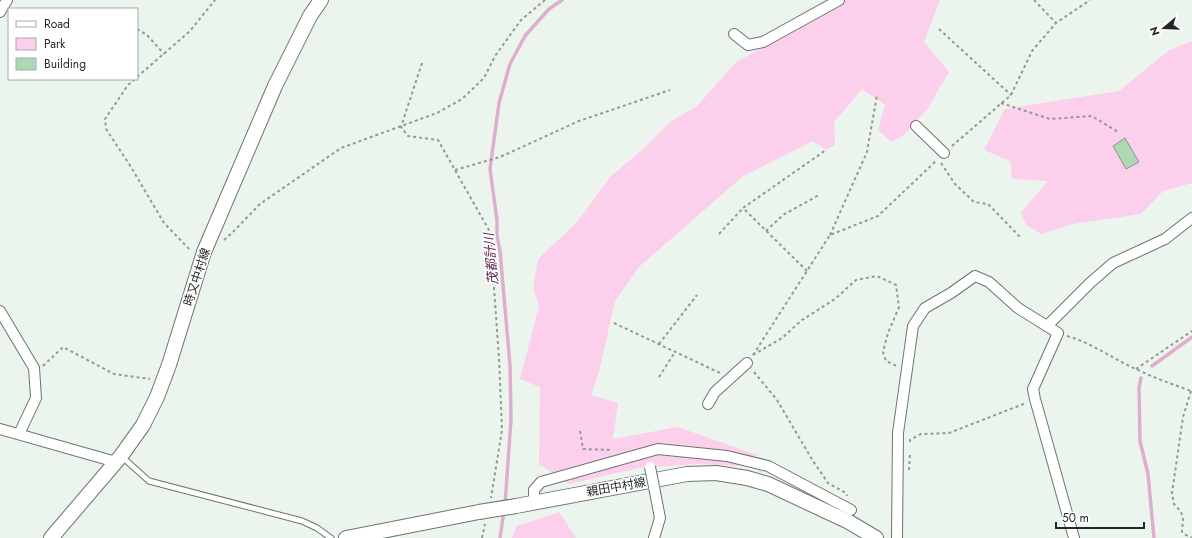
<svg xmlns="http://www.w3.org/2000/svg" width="1192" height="538" viewBox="0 0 1192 538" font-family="Jost,'Noto Sans JP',sans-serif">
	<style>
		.green { fill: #fccfed }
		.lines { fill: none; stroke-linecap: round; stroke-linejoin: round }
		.stream { stroke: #deaece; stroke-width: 3.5 }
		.building { fill: #acd8b3; stroke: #8c948d }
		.lane-casing { stroke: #6c746e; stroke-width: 7 }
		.street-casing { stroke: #6c746e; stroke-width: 12 }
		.secondary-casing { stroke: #6c746e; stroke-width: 16 }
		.path { stroke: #929993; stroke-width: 2; stroke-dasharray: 3 3; stroke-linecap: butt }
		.lane { stroke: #fff; stroke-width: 5 }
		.street { stroke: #fff; stroke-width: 10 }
		.secondary { stroke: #fff; stroke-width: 14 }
		.street-bridge-casing { stroke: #6c746e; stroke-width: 12; stroke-linecap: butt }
		.secondary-bridge-casing { stroke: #6c746e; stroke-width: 16; stroke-linecap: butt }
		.street-bridge { stroke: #fff; stroke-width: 10 }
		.secondary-bridge { stroke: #fff; stroke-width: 14 }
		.labels { text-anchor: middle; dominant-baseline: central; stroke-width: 3; stroke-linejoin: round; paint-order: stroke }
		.street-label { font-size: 12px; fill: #242725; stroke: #fff }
		.water-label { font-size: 13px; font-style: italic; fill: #5c244e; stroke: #fff }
	</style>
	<rect width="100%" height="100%" fill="#ecf5ed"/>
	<!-- green -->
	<g class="green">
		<path d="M845,0H940L924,42L949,72L928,108L904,135L891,142L878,130L885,105L862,89L834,122L835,145L826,150L813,141L742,177L640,266L615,301L599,372L591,395L618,403L613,439L678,427L757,455L738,466L701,464L639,468L569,484L539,464L540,387L520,379L539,306L533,289L538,259L577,222L610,177L641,151L670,122L697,106L736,62L788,34Z"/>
		<path d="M1192,41V183L1163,191L1141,214L1073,224L1041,234L1026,225L1021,212L1048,181L1012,179L1010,161L984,150L1005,109L1119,91L1168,51Z"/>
		<path d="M559,512L576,538H512L517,526Z"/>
	</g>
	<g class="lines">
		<!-- stream -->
		<g class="stream">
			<path d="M1152,366L1192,337"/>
			<path d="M1141,378L1139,388L1140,441L1148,474L1154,538"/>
			<path d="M505,505L511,419L510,365L500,251L497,236V220L490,169L499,103L510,64L525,36L549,9L562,0"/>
			<path d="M500,538L504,511"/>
		</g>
	</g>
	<!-- building -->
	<path class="building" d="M1125,138L1139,162L1126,169L1113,146Z"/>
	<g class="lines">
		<!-- lane casing -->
		<g class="lane-casing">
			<path id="lane" d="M121,456L149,481L302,521L317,528L331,538"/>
		</g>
		<!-- street casing -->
		<g class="street-casing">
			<g id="street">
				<path d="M0,12L7,0"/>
				<path d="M734,34L748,45L763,42L839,0"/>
				<path d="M916,126L944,153"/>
				<path d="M0,311L34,368L36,398L19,434"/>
				<path d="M1047,326L1090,283L1113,263L1165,239L1192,218"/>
				<path d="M708,404L715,392L747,363"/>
				<path d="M0,429L116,462"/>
				<path d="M654,487L660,518L654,538"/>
				<path d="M534,502V490L541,482L658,449L727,456L768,466L851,510"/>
				<path d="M897,538L898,433L913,326L925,308L951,293L975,276L989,282L1018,308L1058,333L1033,389L1035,399L1074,538"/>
			</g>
		</g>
		<!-- secondary casing -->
		<g class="secondary-casing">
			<g id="secondary">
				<path d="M516,506L687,474L716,473L747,478L768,484L849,522L876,538"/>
				<path d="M51,538L121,456L143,425L157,397L169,365L204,252L275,86L310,16L321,0"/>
				<path d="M346,538L479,512"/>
			</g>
		</g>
		<!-- path -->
		<g class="path">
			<path d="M1034,0L1056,23"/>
			<path d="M137,29L147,35L164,54"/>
			<path d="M939,29L1011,95"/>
			<path d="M422,63L401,127L408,136L438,140L490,232L499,358L502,430L491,498"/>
			<path d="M137,77L190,31L215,0"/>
			<path d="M135,79L128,85L105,119L106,129L131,167L164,223L191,251"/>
			<path d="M1001,103L1050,119L1092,116L1118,132"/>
			<path d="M952,146L1011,95L1032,51L1056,23L1090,0"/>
			<path d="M941,163L955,184L974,202L988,204L1021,238"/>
			<path d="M455,170L500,157L579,121L670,90"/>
			<path d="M766,231L783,215L819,195"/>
			<path d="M719,234L743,208"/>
			<path d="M830,235L867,152L877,95"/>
			<path d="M224,240L232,233L260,204L341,148L437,113L462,99L484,78L495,56L521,20L545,0"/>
			<path d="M807,271L743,208L826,150"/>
			<path d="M614,323L720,373"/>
			<path d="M1067,336C1092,343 1113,359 1136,369C1154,378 1172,384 1191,391"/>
			<path d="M659,344L697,295"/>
			<path d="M753,355L830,235L878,216L937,160"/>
			<path d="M753,355L782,338L802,320L835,299L856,280L877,276L896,285L899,307L888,333L883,352L886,361L897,366"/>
			<path d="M43,366L63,347L114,374L150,379"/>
			<path d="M1136,369L1192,331"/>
			<path d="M754,372L777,400L813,461L828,483L846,493L847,496"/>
			<path d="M659,377L675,352"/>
			<path d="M1191,391L1183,417L1172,493L1174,504L1181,512L1183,519L1182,532L1186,535L1192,538"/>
			<path d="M580,431L583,449L612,450"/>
			<path d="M910,442V440L921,434L949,433L1026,403"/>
			<path d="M909,470L910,452"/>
			<path d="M482,538L485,524"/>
		</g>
		<!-- lane -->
		<use href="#lane" class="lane"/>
		<!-- street -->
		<use href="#street" class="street"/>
		<!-- secondary -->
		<use href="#secondary" class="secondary"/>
		<!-- street-bridge casing -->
		<g class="street-bridge-casing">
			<path id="street-bridge" d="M650,467L654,487"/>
		</g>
		<!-- secondary-bridge casing -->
		<g class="secondary-bridge-casing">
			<path id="secondary-bridge" d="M479,512L516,506"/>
		</g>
		<!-- street-bridge -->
		<use href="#street-bridge" class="street-bridge"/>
		<!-- secondary-bridge -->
		<use href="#secondary-bridge" class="secondary-bridge"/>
	</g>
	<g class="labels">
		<!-- street labels -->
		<g class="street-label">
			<text transform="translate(197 277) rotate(-72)">時又中村線</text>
			<text transform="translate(616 487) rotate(-10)">親田中村線</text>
		</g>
		<!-- water labels -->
		<g class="water-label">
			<text transform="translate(491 259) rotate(-95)">茂都計川</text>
		</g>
	</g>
	<!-- legend -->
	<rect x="8" y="8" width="130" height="72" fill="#ffffff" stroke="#a7a9a8"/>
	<rect x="16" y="21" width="20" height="6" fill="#ffffff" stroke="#a7a9a8"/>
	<text x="44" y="28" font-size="12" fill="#242725">Road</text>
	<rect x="16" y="38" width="20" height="12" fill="#fccfed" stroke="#a7a9a8"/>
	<text x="44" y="48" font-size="12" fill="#242725">Park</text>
	<rect x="16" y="58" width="20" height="12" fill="#acd8b3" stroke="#a7a9a8"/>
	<text x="44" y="68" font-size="12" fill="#242725">Building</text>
	<!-- north arrow -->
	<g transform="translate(1164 28) rotate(251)" stroke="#ffffff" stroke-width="3" paint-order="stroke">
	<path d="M0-3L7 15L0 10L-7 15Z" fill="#242725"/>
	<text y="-6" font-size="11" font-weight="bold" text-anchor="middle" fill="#242725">N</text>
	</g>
	<!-- scale -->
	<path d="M1056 522v6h88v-6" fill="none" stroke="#242725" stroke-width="2"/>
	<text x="1062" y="522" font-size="12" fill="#242725" stroke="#ffffff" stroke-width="3" paint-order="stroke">50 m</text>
</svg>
